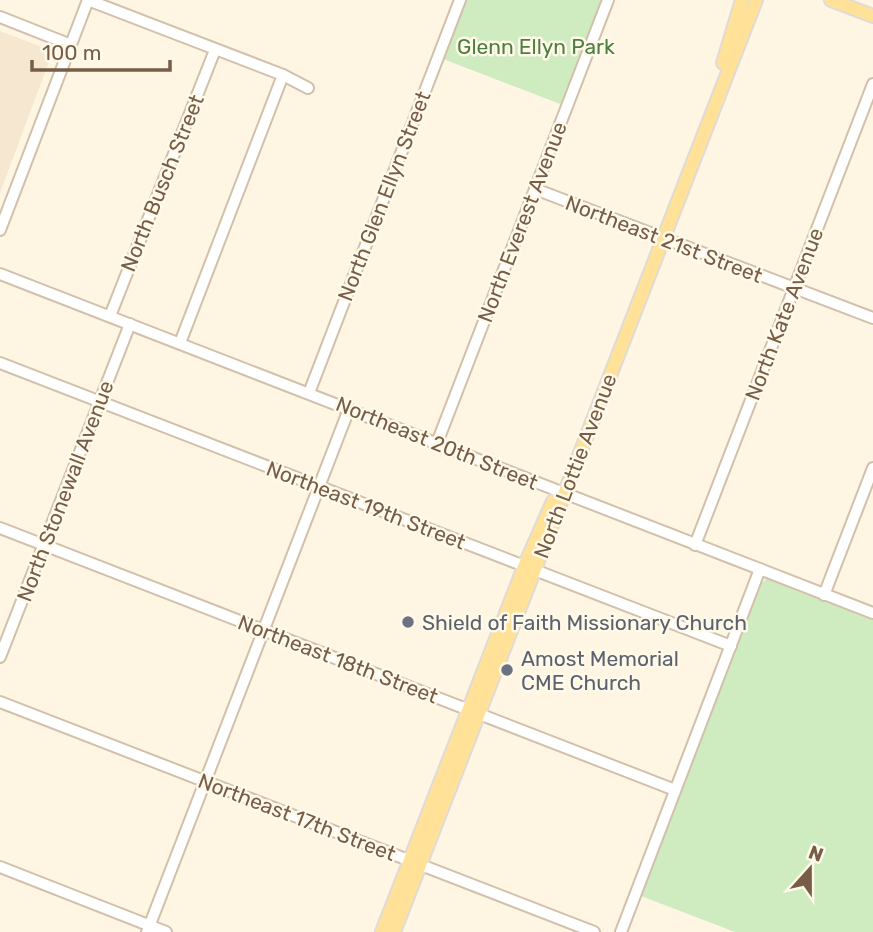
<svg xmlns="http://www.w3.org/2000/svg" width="873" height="932" viewBox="0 0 873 932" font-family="Rubik,sans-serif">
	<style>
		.residential { fill: #f6e8d0 }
		.green { fill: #ceecc0 }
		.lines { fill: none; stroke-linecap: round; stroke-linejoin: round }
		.minor-casing { stroke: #d2c0ab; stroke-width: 14 }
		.major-casing { stroke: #e1dbd7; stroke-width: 16 }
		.minor { stroke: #fff; stroke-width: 10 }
		.major { stroke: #ffe298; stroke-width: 12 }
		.worship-dot { fill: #6b7280; stroke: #fff9ea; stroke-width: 2.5 }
		.labels { text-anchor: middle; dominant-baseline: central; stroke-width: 5; stroke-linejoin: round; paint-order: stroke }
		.park-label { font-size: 21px; fill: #4c7e3e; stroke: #fff9ea }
		.street-label { font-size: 21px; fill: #775d47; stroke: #fff9ea }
		.worship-label { font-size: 21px; fill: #5b616d; stroke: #fff9ea; text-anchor: start }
	</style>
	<rect width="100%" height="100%" fill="#fef6e3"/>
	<!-- residential -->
	<path class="residential" d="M0,31L53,51L0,193Z"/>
	<!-- green -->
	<g class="green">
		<path d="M466,0H603L563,105L443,59Z"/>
		<path d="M766,579L873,620V932H735L641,896L762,583Z"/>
	</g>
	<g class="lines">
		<!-- minor casing -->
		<g class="minor-casing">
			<g id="minor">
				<path d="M88,0L283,75L308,88"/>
				<path d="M0,17L71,45"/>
				<path d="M535,189L873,318"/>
				<path d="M0,230L88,0"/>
				<path d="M0,274L873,613"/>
				<path d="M110,316L215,50"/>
				<path d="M180,343L283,75"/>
				<path d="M0,363L731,646"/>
				<path d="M309,393L460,0"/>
				<path d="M437,443L608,0"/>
				<path d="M0,528L675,790"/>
				<path d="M695,545L873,84"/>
				<path d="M824,595L873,468"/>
				<path d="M0,657L130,324"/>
				<path d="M0,702L594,932"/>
				<path d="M0,867L166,932"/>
				<path d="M147,932L349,409"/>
				<path d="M621,932L760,569"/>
			</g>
		</g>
		<!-- major casing -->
		<g class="major-casing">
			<g id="major">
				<path d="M831,0L873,16"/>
				<path d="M723,63L742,0"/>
				<path d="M382,932L524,567L553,501"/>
				<path d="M394,932L756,0"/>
			</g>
		</g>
		<!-- minor -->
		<use href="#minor" class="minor"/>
		<!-- major -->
		<use href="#major" class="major"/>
	</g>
	<!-- markers -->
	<g class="worship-dot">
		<circle cx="408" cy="622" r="7"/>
		<circle cx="507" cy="670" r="7"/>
	</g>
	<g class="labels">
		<!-- park labels -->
		<g class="park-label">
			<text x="536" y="46">Glenn Ellyn Park</text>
		</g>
		<!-- street labels -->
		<g class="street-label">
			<text transform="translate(162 183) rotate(-68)">North Busch Street</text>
			<text transform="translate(384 196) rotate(-69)">North Glen Ellyn Street</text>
			<text transform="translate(522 222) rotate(-69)">North Everest Avenue</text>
			<text transform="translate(664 239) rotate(21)">Northeast 21st Street</text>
			<text transform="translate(784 314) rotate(-69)">North Kate Avenue</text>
			<text transform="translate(437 443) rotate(22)">Northeast 20th Street</text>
			<text transform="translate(575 466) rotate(-69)">North Lottie Avenue</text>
			<text transform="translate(65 491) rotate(-69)">North Stonewall Avenue</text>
			<text transform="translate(366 505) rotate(21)">Northeast 19th Street</text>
			<text transform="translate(338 659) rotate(21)">Northeast 18th Street</text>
			<text transform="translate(297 817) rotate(21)">Northeast 17th Street</text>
		</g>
		<!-- worship labels -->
		<g class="worship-label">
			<text x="422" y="622">Shield of Faith Missionary Church</text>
			<text x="521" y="658">Amost Memorial<tspan x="521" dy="24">CME Church</tspan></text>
		</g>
	</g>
	<!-- north arrow -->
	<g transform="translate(810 869) rotate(21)" stroke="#fff9ea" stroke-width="5" paint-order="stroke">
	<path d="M0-5L12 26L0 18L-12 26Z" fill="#775d47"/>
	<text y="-10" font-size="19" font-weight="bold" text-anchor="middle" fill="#775d47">N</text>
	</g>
	<!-- scale -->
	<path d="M32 60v10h138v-10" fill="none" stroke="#775d47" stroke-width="3.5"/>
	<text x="42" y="60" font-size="21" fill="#775d47" stroke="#fff9ea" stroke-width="5" paint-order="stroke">100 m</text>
</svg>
